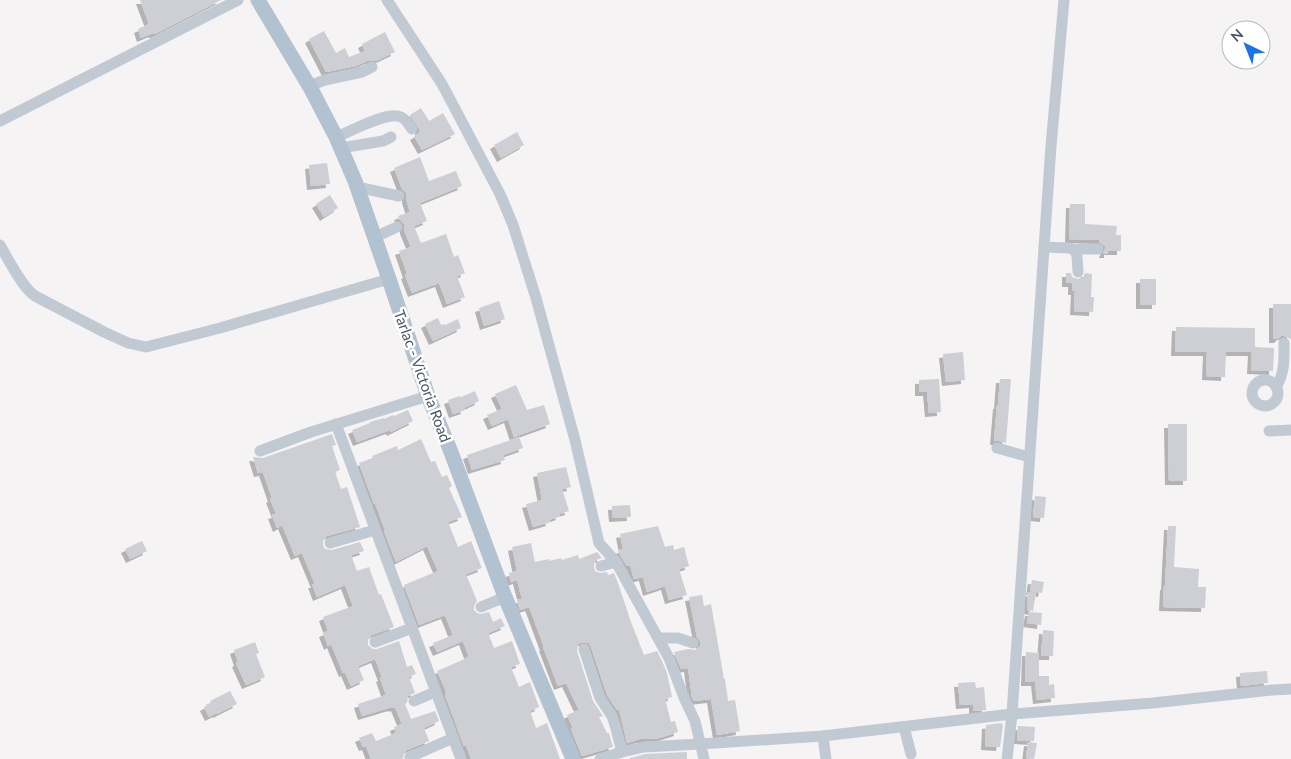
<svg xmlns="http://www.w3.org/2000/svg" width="1291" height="759" viewBox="0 0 1291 759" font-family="Lato,sans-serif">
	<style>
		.building { fill: #cdcfd5; filter: url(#shadow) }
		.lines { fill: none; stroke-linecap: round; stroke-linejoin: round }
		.minor { stroke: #c1cad2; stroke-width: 11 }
		.major { stroke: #b3c2d1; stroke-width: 15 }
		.labels { text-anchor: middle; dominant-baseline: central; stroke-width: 5; stroke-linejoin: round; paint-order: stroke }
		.street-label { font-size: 15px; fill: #4a5661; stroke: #fff }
	</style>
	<defs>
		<filter id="shadow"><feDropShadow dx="-4" dy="4" stdDeviation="0" flood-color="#0004"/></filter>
	</defs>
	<rect width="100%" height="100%" fill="#f5f3f3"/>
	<!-- building -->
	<g class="building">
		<path d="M140,0H221L155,34H153V33L141,38L138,29L149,24Z"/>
		<path d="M324,31L336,53L345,48L349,57L365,51L362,44L385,32L395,52L376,61L369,60L356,66L326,72L309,39Z"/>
		<path d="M421,108L429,121L443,113L455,134L422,150L414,136L419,133V128L410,115Z"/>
		<path d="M517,132L524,145L501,158L494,145Z"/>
		<path d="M420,157L429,181L456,171L462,186L420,203L427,221L414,226L421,243L446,234L454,257L458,255L465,273L457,276L465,297L447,304L439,283L412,293L405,275L407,274L399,251L411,247L404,230V224L400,220L398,216L410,212L406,199V193L402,189L394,168Z"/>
		<path d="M327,163L330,184L311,186L309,165Z"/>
		<path d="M330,195L338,208L324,217L316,204Z"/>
		<path d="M1070,204H1085V224L1117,226L1116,235H1121V251H1108V254H1103L1105,249V246L1099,242V240L1069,239Z"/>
		<path d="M1066,273H1071L1072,277L1078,279L1083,278L1085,273L1092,274L1091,297H1094L1093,312L1074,311L1075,291H1072V283H1066Z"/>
		<rect x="1140" y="279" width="16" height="26"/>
		<path d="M499,301L505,319L484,326L479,308Z"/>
		<path d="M1273,304H1291V339L1284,336H1281L1278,339H1273Z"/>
		<path d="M438,318L441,325L444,324L445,325L458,319L461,328L433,341L425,324Z"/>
		<path d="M1176,327L1255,328V347L1274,348L1273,371L1251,370L1252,352H1226L1225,377L1206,376L1207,352H1175Z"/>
		<path d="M963,352L965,380L946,382L943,354Z"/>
		<path d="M939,379L941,412L929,413L927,392H919V380Z"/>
		<path d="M1000,379H1011L1006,443L999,441H994L997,405H998Z"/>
		<path d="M516,385L527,410L544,405L550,424L514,437L508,419L492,426L487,415L502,409L495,394Z"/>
		<path d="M475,391L479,401L464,408L465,410L453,414L448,400L460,396L461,397Z"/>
		<path d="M408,410L413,421L391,432L390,430L357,442L352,430L370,423V422L384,418V419L393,415L394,416Z"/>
		<path d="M1168,424H1187V481H1169Z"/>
		<path d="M332,434L336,445L332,446L340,470L335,472L341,489L347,487L360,527L327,536L323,541V546L325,549L332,550L360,542L364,551L351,555L357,571L369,567L379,595L381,594L394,627L372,635L368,640V645L373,649H377L399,641L407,667L412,665L416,674L409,677L415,693L408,696L407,703L405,704L411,719L435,711L439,721L424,728L429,741L407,750L404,753L403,759H371L366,746L363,747L359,738L372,733L376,741L396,733L394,727L402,724L395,707L393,708L392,707L362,716L358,704L386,695L380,678L382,677L375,659L358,666L364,680L351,686L345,672L343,673L331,644L328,646L323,633L328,631L323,617L353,606L345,585L317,597L312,584H315L302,553L295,556L282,525L277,528L272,515L276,514L270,499L272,498L263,472L258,473L253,457L263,458Z"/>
		<path d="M519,437L523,448L503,455L505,460L472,470L467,455Z"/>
		<path d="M421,439L431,462L435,461L442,477L447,475L452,486L449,488L462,517L448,522L458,547L471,541L482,568L466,574L477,601L474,606V610L477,613L481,614L489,612L493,622L501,618L505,626L488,633L494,648L512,641L520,664L511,667L519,687L530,682L539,707L530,711L536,728L547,723L560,759H471L466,745L464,746L445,695L446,694L445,689L437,671L469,657L463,641L437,652L433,643L453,635L445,615L419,625L404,585L438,571L427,546L396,562L384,531L385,530L375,503L374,504L359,463L373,458L372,456L397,446L398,450Z"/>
		<path d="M566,467L571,487L562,489L569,511L559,514L560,516L549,520L550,522L533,527L526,504L542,500L537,473Z"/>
		<path d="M1035,496L1046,497L1044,518L1033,517Z"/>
		<path d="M630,505L631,517L613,518L612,506Z"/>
		<path d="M658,526L665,547L673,545L674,550L684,547L689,566L679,569L687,595L669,600L665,586L647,592L643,577L634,579L630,565L627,566L620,555L619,550L623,549L620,534Z"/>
		<path d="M1168,526H1176L1174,567L1199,569L1198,587H1206L1205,608L1163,607L1164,586H1165Z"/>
		<path d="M142,541L147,551L130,559L125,549Z"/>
		<path d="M531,543L535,562L549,559V561L561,558L562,560L578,555L579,559L597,552L602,558L596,560L594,564V567L595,571L600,573L607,572L608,575L614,573L618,583L631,622L644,655L657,651L662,661L667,673L672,697L665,699L671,722L675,721L678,732L656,739H640L627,743L619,709L617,710L607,695L591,647L589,643L582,642L578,644L577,651L593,701L603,716L599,717L607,733H609L613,747L582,756L571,729L573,728L567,715L579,710L566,683L558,686L543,647H544L530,609L529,607L520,610L517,600L522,599L517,580L511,582L509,573L517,571L512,547Z"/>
		<path d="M1032,580L1044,582L1042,593L1030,591Z"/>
		<path d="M1028,592L1036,593L1033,611L1027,610Z"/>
		<path d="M702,595L704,606L711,604L724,679H725L728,701L735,700L740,731L717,735L711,699L694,701L692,697L688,668L681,669L674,652L688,649L695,650L700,646V641L697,637L689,597Z"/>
		<path d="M1029,612L1042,613L1041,625L1027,623Z"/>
		<path d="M1043,630L1054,631L1053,656H1041Z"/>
		<path d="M255,642L259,653L256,654L265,677L246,685L236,663L238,662L234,650Z"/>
		<path d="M1026,652L1039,653V676H1049V685L1054,684L1055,698L1037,700L1035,682H1025Z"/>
		<path d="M1267,671L1268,683L1241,686L1240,673Z"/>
		<path d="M975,682L976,688L984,687L986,710L973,711V704L960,705L958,683Z"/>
		<path d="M230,691L237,704L217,714V713L209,717L204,707L211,703L210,701Z"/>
		<path d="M1001,723L1003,725L1000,747L985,746L986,725Z"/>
		<path d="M1018,726L1035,727L1034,741L1017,740Z"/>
		<path d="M1028,742L1037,743L1034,759L1026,758Z"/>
		<path d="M687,752V759H630V758L645,754Z"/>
	</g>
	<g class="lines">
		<!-- minor -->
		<g class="minor">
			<path d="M387,0L442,84L500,194L513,225L536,298L575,440L599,543L616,562L669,658L685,700L695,721L704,759"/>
			<path d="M309,86L325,80L362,72L372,67"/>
			<path d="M0,121L238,0"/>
			<path d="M336,137C350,132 388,110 401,117C406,119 409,125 412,129"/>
			<path d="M341,148L383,141L391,137"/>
			<path d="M357,187L399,196"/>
			<path d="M375,237L397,227"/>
			<path d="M0,245C8,259 22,287 35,296L104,332L128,343L146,347L220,328L389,279"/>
			<path d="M1044,247L1069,248L1075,250L1077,256L1078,272"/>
			<path d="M1075,250L1081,249H1098"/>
			<circle cx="1265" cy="393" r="13"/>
			<path d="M1276,387C1285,373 1284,359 1284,343"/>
			<path d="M336,424L461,759"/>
			<path d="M1269,431L1291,430"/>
			<path d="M997,448L1029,457"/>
			<path d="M260,451L311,432L428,396"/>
			<path d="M330,543L375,530"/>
			<path d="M601,566L616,562"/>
			<path d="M481,607L505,597"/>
			<path d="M658,638H678L693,643"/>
			<path d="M375,642L412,628"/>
			<path d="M584,649L600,698L612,716L615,725L622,752"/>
			<path d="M414,701L435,692"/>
			<path d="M904,727L911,754"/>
			<path d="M823,736L826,759"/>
			<path d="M410,757L453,738"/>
			<path d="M600,759L622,752L644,747L700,744L823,736L1012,714L1153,703L1272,690L1291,689"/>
			<path d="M1007,759L1012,714L1051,146L1064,0"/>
		</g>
		<!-- major -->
		<path class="major" d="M258,0L311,89L336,137L355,181L389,279L428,396L451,452L505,597L573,759"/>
	</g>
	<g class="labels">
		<!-- street labels -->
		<g class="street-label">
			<text transform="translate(423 376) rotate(70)">Tarlac - Victoria Road</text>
		</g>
	</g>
	<!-- north arrow -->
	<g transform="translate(1246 45) rotate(317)"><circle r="24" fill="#ffffff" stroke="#b7bbc0"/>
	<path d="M0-4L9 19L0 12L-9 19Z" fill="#1a73e8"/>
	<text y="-8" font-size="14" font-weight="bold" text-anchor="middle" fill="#4a5661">N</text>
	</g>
</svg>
